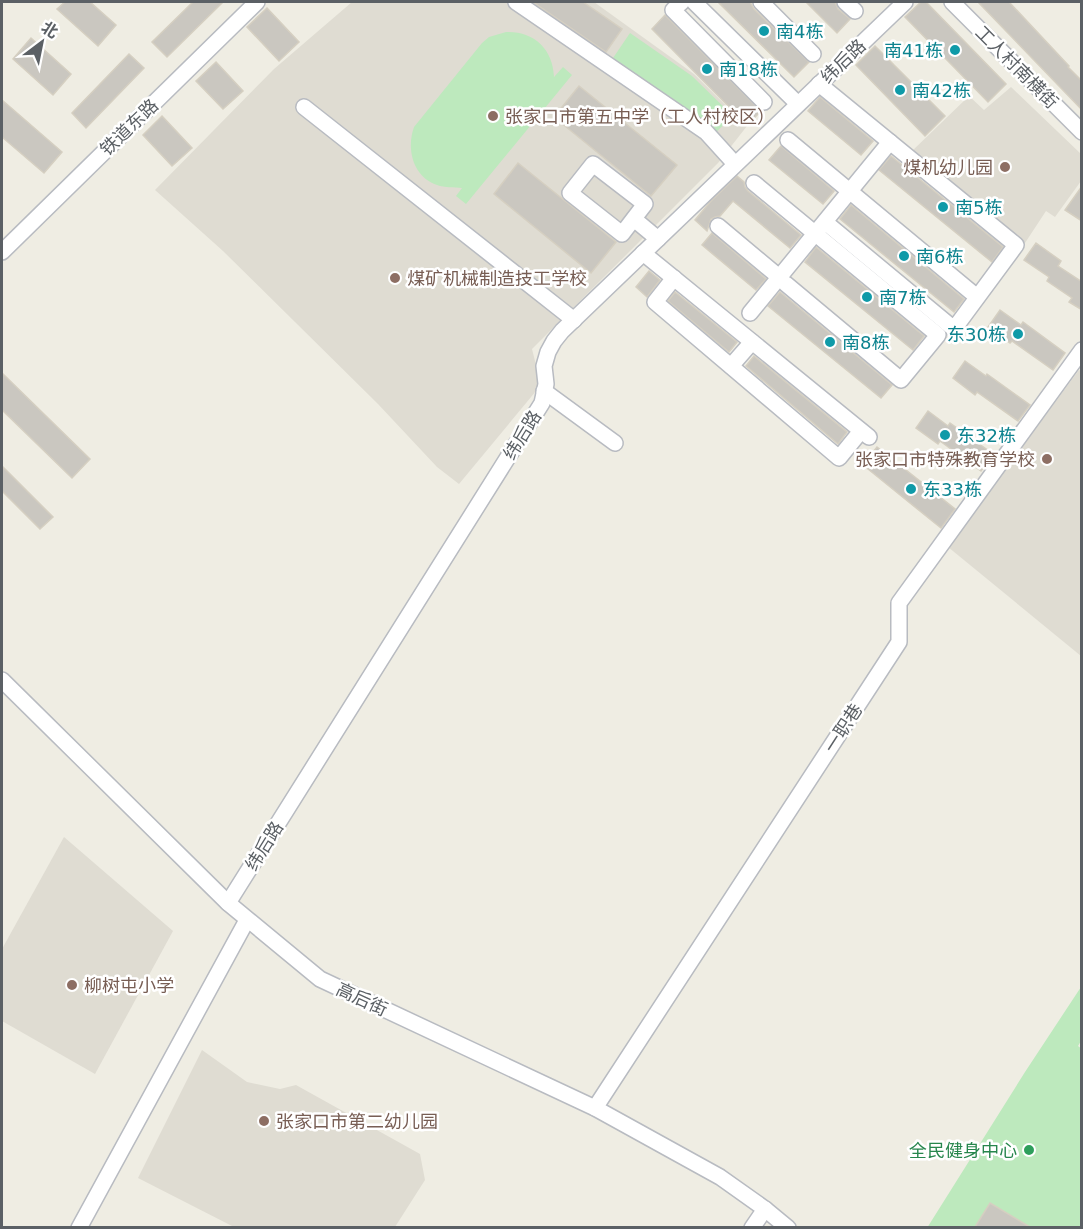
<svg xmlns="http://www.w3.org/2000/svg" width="1083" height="1229" viewBox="0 0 1083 1229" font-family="'DejaVu Sans','Noto Sans SC',sans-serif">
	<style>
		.education { fill: #dfdcd2 }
		.green { fill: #bde9bd }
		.building { fill: #cac7c0; stroke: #d5cfc1; stroke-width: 1.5 }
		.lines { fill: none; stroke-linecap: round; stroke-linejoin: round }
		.minor-casing { stroke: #b8bbc1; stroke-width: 18 }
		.minor { stroke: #fff; stroke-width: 15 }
		.culture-dot { fill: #0f9aa8; stroke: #fff; stroke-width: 2 }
		.education-dot { fill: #8d6e63; stroke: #fff; stroke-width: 2 }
		.leisure-dot { fill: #2e9e5b; stroke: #fff; stroke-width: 2 }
		.labels { text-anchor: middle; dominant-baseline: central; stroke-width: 5; stroke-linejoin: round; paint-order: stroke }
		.culture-label { font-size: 18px; fill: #0d838f; stroke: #fff; text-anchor: start }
		.street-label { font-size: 18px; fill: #5b6065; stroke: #fff }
		.education-label { font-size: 18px; fill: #785e54; stroke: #fff; text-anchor: start }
		.leisure-label { font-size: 18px; fill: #27864d; stroke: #fff; text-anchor: end }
	</style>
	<rect width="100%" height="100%" fill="#efede3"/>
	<!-- education -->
	<g class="education">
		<path d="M352,2H594L694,74L747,126L718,163L532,349L541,385L459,484L437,467L378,404L223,251L155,190L274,69Z"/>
		<path d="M1011,87L1081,154V181L1055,217L1046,211L1023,246L911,152L969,96L984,110Z"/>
		<path d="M1079,370L1081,371V656L948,547Z"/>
		<path d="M64,837L173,931L95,1074L2,1021V949Z"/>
		<path d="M202,1050L247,1082L280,1089L296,1085L420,1154L425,1180L395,1227L278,1228L276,1226L234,1227L138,1178Z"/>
	</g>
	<!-- green -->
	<g class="green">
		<path d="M506,32C534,31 553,49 554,77L563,67L572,75L466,204L456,196L462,188C454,187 445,188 437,185C413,177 406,149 414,127L482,43L489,37Z"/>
		<path d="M630,33L692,76L733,116L714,134L611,61Z"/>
		<path d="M1081,987V1041L1078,1046L1082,1049L1081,1227L927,1228L1025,1072Z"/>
	</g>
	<!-- building -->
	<g class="building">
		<path d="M65,2H90L116,25L98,46L57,9Z"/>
		<path d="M193,2H223L167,57L152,42Z"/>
		<path d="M533,2H583L622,29L606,52Z"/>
		<path d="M718,2H750L754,9L809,62L794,77Z"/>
		<path d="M806,2H835L838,9L850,19L837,33Z"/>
		<path d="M921,2H926L1006,84L988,102L905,17Z"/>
		<path d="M978,2H1009L1069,66L1068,67L1082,81V110Z"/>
		<path d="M267,8L299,42L279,61L247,27Z"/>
		<path d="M665,15L761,111L747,125L652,29Z"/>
		<path d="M31,38L71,74L53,95L13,59Z"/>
		<path d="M875,46L945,116L925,136L856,65Z"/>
		<path d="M129,54L144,68L86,128L72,113Z"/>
		<path d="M216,62L243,91L223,109L196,81Z"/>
		<path d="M579,86L677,165L651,196L554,117Z"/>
		<path d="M820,97L873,141L861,155L808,111Z"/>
		<path d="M2,100L62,152L44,173L2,137Z"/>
		<path d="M162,116L192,148L172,166L143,135Z"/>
		<path d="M781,146L834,191L823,204L769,160Z"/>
		<path d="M891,156L1003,247L992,262L879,170Z"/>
		<path d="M518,163L616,242L591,273L494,194Z"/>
		<path d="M737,176L744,182L745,187L748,191L801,235L790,248L733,201L720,216L715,217L711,219L707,231L695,220L711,201Z"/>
		<path d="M1082,186V221L1065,210Z"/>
		<path d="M851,205L964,299L954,312L840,219Z"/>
		<path d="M712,233L766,279L756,290L702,245Z"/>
		<path d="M1036,243L1061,261L1058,266L1082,282V310L1069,302L1072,298L1047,281L1049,277L1024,260Z"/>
		<path d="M816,247L924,336L913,350L805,262Z"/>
		<path d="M649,271L660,280L647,297L636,287Z"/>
		<path d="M675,292L737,342L729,352L668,301Z"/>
		<path d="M780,292L892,385L881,398L768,306Z"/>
		<path d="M1000,310L1021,325L1023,322L1065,353L1053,370L1012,341L1010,343L988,327Z"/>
		<path d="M754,356L847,432L838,444L746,366Z"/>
		<path d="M965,361L986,376L987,374L1030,405L1018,421L977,392L975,395L953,378Z"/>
		<path d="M2,373L90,459L72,478L2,410Z"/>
		<path d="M928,411L948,426L950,423L993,454L981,471L940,441L938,444L916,428Z"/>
		<path d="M877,447L955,509L941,528L863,465Z"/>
		<path d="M2,466L53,517L40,529L2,491Z"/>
		<path d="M990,1203L1030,1227H975Z"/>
	</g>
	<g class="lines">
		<!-- minor casing -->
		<g class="minor-casing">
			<g id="minor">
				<path d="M516,2L706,132L735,164"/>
				<path d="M682,2L673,10L764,102"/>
				<path d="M694,2L798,104"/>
				<path d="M761,2L813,54"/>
				<path d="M845,2L855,11"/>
				<path d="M952,2L1082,132"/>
				<path d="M819,84L1016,245L954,329L825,222"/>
				<path d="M304,107L574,320"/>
				<path d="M788,140L977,297"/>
				<path d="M593,164L645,204L622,234L570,193Z"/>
				<path d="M754,183L938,335L901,380L786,284"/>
				<path d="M634,219L658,239"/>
				<path d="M718,226L779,277"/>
				<path d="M2,252L257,2"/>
				<path d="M643,253L869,437"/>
				<path d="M674,278L655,302L839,458L861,431"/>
				<path d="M750,313L890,142"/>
				<path d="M731,366L752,342"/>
				<path d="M544,391L615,443"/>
				<path d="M2,680L228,903L320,979L595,1108L720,1177L765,1209L788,1228"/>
				<path d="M228,903L542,403L546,384L544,366L548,352L554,341L562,331L905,2"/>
				<path d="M595,1108L899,642V603L1082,350"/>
				<path d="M79,1228L247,920"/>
				<path d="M752,1228L765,1209"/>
			</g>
		</g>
		<!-- minor -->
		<use href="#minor" class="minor"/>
	</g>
	<!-- markers -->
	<g class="culture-dot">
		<circle cx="764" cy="31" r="6"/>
		<circle cx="955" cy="50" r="6"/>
		<circle cx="707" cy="69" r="6"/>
		<circle cx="900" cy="90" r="6"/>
		<circle cx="943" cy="207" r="6"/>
		<circle cx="904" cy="256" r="6"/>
		<circle cx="867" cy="297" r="6"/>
		<circle cx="1018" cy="334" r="6"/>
		<circle cx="830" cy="342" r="6"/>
		<circle cx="945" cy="435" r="6"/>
		<circle cx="911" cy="489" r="6"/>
	</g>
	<g class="education-dot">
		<circle cx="493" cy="116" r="6"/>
		<circle cx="1005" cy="167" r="6"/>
		<circle cx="395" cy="278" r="6"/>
		<circle cx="1047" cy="459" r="6"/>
		<circle cx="72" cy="985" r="6"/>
		<circle cx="264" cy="1121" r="6"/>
	</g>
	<circle class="leisure-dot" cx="1029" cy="1150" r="6"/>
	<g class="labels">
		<!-- culture labels -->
		<g class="culture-label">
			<text x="776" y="31">南4栋</text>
			<text x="943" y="50" text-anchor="end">南41栋</text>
			<text x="719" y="69">南18栋</text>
			<text x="912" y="90">南42栋</text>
			<text x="955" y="207">南5栋</text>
			<text x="916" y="256">南6栋</text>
			<text x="879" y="297">南7栋</text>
			<text x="1006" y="334" text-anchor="end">东30栋</text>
			<text x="842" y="342">南8栋</text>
			<text x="957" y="435">东32栋</text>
			<text x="923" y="489">东33栋</text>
		</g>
		<!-- street labels -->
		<g class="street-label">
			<text transform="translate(843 61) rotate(-44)">纬后路</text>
			<text transform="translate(1017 67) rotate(45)">工人村南横街</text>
			<text transform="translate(129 127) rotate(-44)">铁道东路</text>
			<text transform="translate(522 435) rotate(-58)">纬后路</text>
			<text transform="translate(843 728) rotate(-57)">一职巷</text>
			<text transform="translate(264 846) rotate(-58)">纬后路</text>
			<text transform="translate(362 999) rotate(25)">高后街</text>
		</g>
		<!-- education labels -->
		<g class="education-label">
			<text x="505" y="116">张家口市第五中学（工人村校区）</text>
			<text x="993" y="167" text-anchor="end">煤机幼儿园</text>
			<text x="407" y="278">煤矿机械制造技工学校</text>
			<text x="1035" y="459" text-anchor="end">张家口市特殊教育学校</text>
			<text x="84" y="985">柳树屯小学</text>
			<text x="276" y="1121">张家口市第二幼儿园</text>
		</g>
		<!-- leisure labels -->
		<g class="leisure-label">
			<text x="1017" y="1150">全民健身中心</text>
		</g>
	</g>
	<!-- border -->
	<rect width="1083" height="1229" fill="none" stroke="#5b6065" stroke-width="6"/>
	<!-- north arrow -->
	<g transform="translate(42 42) rotate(32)" stroke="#ffffff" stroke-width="4.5" paint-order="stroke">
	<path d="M0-4.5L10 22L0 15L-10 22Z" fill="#5b6065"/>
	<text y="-9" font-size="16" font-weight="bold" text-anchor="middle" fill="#5b6065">北</text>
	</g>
</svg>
